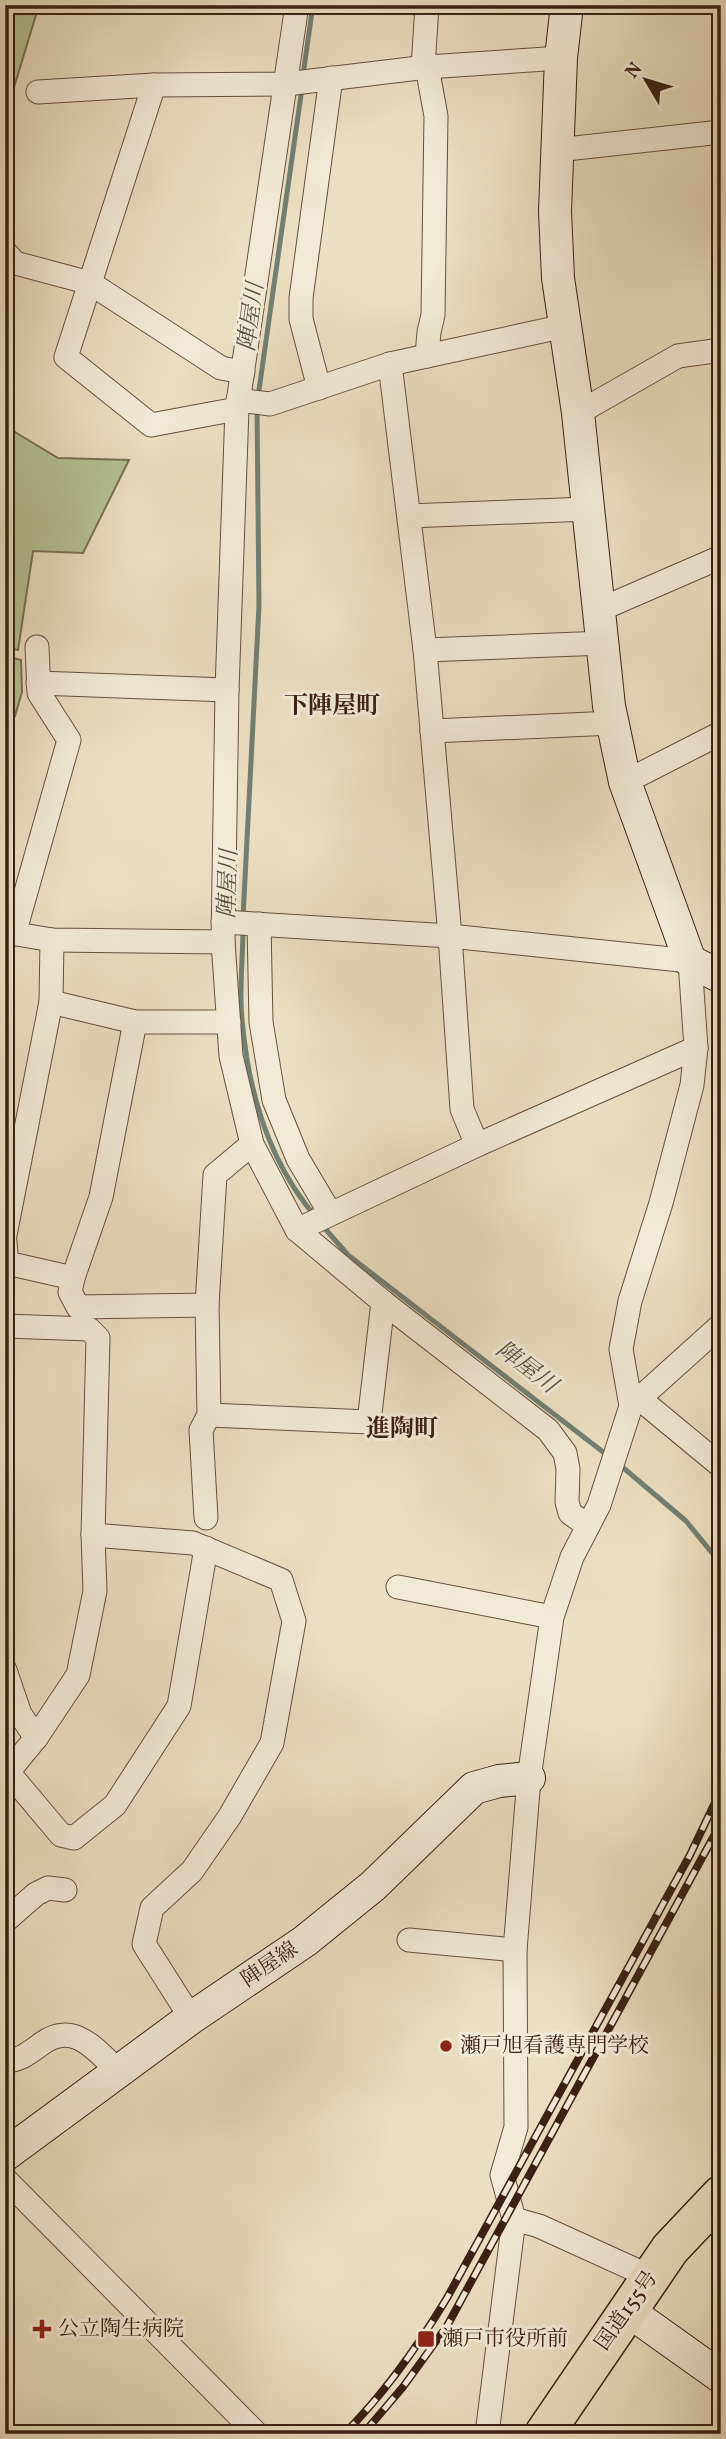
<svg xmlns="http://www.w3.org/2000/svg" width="726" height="2439" viewBox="0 0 726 2439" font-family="Vollkorn,'Noto Serif JP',serif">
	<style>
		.green { fill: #b5c294; stroke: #787254; stroke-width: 2 }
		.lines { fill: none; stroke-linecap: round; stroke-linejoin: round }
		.stream { stroke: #727f71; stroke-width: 5 }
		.street-casing { stroke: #66503e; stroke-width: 25 }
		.secondary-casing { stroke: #3a2113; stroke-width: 34 }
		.highway-casing { stroke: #3a2113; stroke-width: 41 }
		.street { stroke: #f1ead6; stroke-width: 23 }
		.secondary { stroke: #f1ead6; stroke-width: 32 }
		.highway { stroke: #eadfc0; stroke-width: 38 }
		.rail-casing { stroke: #3a2113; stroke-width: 8 }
		.rail { stroke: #f1ead6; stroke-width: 5; stroke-dasharray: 16; stroke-linecap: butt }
		.poi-dot { fill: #8f2418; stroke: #f1ead6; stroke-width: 2.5 }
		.labels { text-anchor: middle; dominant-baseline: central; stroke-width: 6; stroke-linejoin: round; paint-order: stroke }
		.street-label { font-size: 21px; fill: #3a2113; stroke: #f1ead6 }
		.poi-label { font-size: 21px; fill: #3a2113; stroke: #f1ead6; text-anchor: start }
		.water-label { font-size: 23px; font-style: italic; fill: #565042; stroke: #f1ead6 }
		.quarter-label { font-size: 24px; font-weight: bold; fill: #3a2113; stroke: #f1ead6 }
	</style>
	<rect width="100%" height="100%" fill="#eadfc0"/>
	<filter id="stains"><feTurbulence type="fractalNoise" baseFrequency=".00286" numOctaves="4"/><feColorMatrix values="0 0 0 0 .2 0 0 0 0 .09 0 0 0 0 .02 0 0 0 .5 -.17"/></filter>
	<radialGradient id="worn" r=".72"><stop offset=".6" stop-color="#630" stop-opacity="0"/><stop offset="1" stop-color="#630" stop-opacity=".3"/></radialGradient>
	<!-- green -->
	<g class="green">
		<path d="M5,5H39L12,94L5,92Z"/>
		<path d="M5,426L58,458L129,460L83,553L33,551L18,650L5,647Z"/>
		<path d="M5,656L21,660L22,692L15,716L5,714Z"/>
	</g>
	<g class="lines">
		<!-- stream -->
		<g class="stream">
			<path d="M303,75L313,5"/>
			<path d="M258,397L302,88"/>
			<path d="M243,918L259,605L257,407"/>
			<path d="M243,928C243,958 239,989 242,1019C248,1090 268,1161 315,1216"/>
			<path d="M321,1224L348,1255L607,1455"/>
			<path d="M620,1465L686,1521L721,1564"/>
		</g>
		<!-- street casing -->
		<g class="street-casing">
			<g id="street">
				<path d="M297,5L237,409L227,690L223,942L231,1056L252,1144L297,1230L383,1302L548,1430L565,1453L568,1469L567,1502L570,1513L588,1526"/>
				<path d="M427,67L436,116L433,315L429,332L427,356"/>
				<path d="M423,68L427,5"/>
				<path d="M38,92L154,85"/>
				<path d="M557,150L721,132"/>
				<path d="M5,252L15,263L90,283L221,368L243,372"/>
				<path d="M390,364L425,650L450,936L462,1109L477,1145"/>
				<path d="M319,388L301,319V298L331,78"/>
				<path d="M238,400L270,404L390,364L565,326"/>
				<path d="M237,409L151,425L66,357L154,85L286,84L427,67L561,58"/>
				<path d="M578,413L678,356L721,350"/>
				<path d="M409,516L588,509"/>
				<path d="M599,610L721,557"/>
				<path d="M425,650L604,643"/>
				<path d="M38,683L227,690"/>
				<path d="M432,731L613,723"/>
				<path d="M625,782L721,733"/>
				<path d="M223,922L450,936L690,961L696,1048L692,1085L661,1203L630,1301L621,1349L631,1406L599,1505L572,1557L552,1617L529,1778L515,1950L516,2127L502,2175L514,2219L487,2434"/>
				<path d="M259,924L261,1022L274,1100L298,1159L330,1213"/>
				<path d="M5,932L52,940L223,942"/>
				<path d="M14,934L69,740L39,693L37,647"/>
				<path d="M51,1002L135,1022H229"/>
				<path d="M297,1230L477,1145L696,1048"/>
				<path d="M5,1235L51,1002L52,940"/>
				<path d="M5,1242L7,1263L73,1278L70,1292L78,1307L207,1305L215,1175L252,1144"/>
				<path d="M73,1278L101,1197L135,1022"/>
				<path d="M5,1326L89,1329L98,1338L93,1535L95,1591L78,1675L36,1738L8,1772L61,1835L74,1838L115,1805L179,1706L206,1548"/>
				<path d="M640,1399L721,1466"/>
				<path d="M631,1406L721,1325"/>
				<path d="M209,1415L369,1422L383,1302"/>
				<path d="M206,1518L201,1430L209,1415L207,1305"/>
				<path d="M93,1535L193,1543L281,1580L294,1621L272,1743L230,1816L192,1871L152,1908L144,1944L191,2018"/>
				<path d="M398,1587L552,1617"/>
				<path d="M5,1670L20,1714L36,1738"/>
				<path d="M5,1921L36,1894L48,1888L65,1890"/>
				<path d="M409,1940L515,1950"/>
				<path d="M5,2061C19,2061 29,2053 40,2045C73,2019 96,2050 119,2072"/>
				<path d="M5,2179L257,2434"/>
				<path d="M514,2219L539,2226L651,2277"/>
			</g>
		</g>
		<!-- secondary casing -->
		<g class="secondary-casing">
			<g id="secondary">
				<path d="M567,5L561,58L555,211L558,278L578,413L609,706L625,782L690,961L721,977"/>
				<path d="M5,2155L191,2018L305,1941L373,1886L474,1788L499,1781L529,1778"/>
				<path d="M627,2310L721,2377"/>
			</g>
		</g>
		<!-- highway casing -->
		<g class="highway-casing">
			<path id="highway" d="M544,2434L670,2249L721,2195"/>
		</g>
		<!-- street -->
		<use href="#street" class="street"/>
		<!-- secondary -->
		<use href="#secondary" class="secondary"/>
		<!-- highway -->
		<use href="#highway" class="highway"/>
		<!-- rail casing -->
		<g class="rail-casing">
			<g id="rail">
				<path d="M344,2434C384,2394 418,2346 447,2298L690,1855L721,1790"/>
				<path d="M363,2434L403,2387L447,2326L721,1823"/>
			</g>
		</g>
		<!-- rail -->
		<use href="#rail" class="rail"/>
	</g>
	<!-- markers -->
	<g class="poi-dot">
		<circle cx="446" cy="2046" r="7"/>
		<path d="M38.5 2318.5h7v7h7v7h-7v7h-7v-7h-7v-7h7z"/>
		<rect x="417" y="2330" width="18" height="18" rx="3.5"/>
	</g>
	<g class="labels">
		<!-- street labels -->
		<g class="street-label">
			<text transform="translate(270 1965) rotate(-34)">陣屋線</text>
			<text transform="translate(627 2311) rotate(-55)">国道155号</text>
		</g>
		<!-- poi labels -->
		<g class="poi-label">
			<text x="460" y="2046">瀬戸旭看護専門学校</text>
			<text x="58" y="2329">公立陶生病院</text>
			<text x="442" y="2339">瀬戸市役所前</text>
		</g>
		<!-- water labels -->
		<g class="water-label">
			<text transform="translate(252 317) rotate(-82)">陣屋川</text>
			<text transform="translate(229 884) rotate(-88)">陣屋川</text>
			<text transform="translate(526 1368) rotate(37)">陣屋川</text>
		</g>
		<!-- quarter labels -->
		<g class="quarter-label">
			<text x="332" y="707">下陣屋町</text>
			<text x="402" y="1430">進陶町</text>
		</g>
	</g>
	<!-- margin -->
	<rect width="726" height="2439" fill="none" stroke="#eadfc0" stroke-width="28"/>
	<rect x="7" y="7" width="712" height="2425" fill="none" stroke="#3a2113" stroke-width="3.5"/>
	<rect x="14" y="14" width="698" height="2411" fill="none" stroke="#3a2113" stroke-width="2"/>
	<!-- north arrow -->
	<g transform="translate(646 80) rotate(308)" stroke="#f1ead6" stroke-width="5" paint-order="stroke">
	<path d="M0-5L12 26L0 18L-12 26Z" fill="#3a2113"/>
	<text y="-10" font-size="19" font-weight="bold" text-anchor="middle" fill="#3a2113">N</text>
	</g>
	<rect width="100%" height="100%" filter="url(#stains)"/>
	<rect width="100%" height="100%" fill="url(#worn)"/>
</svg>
